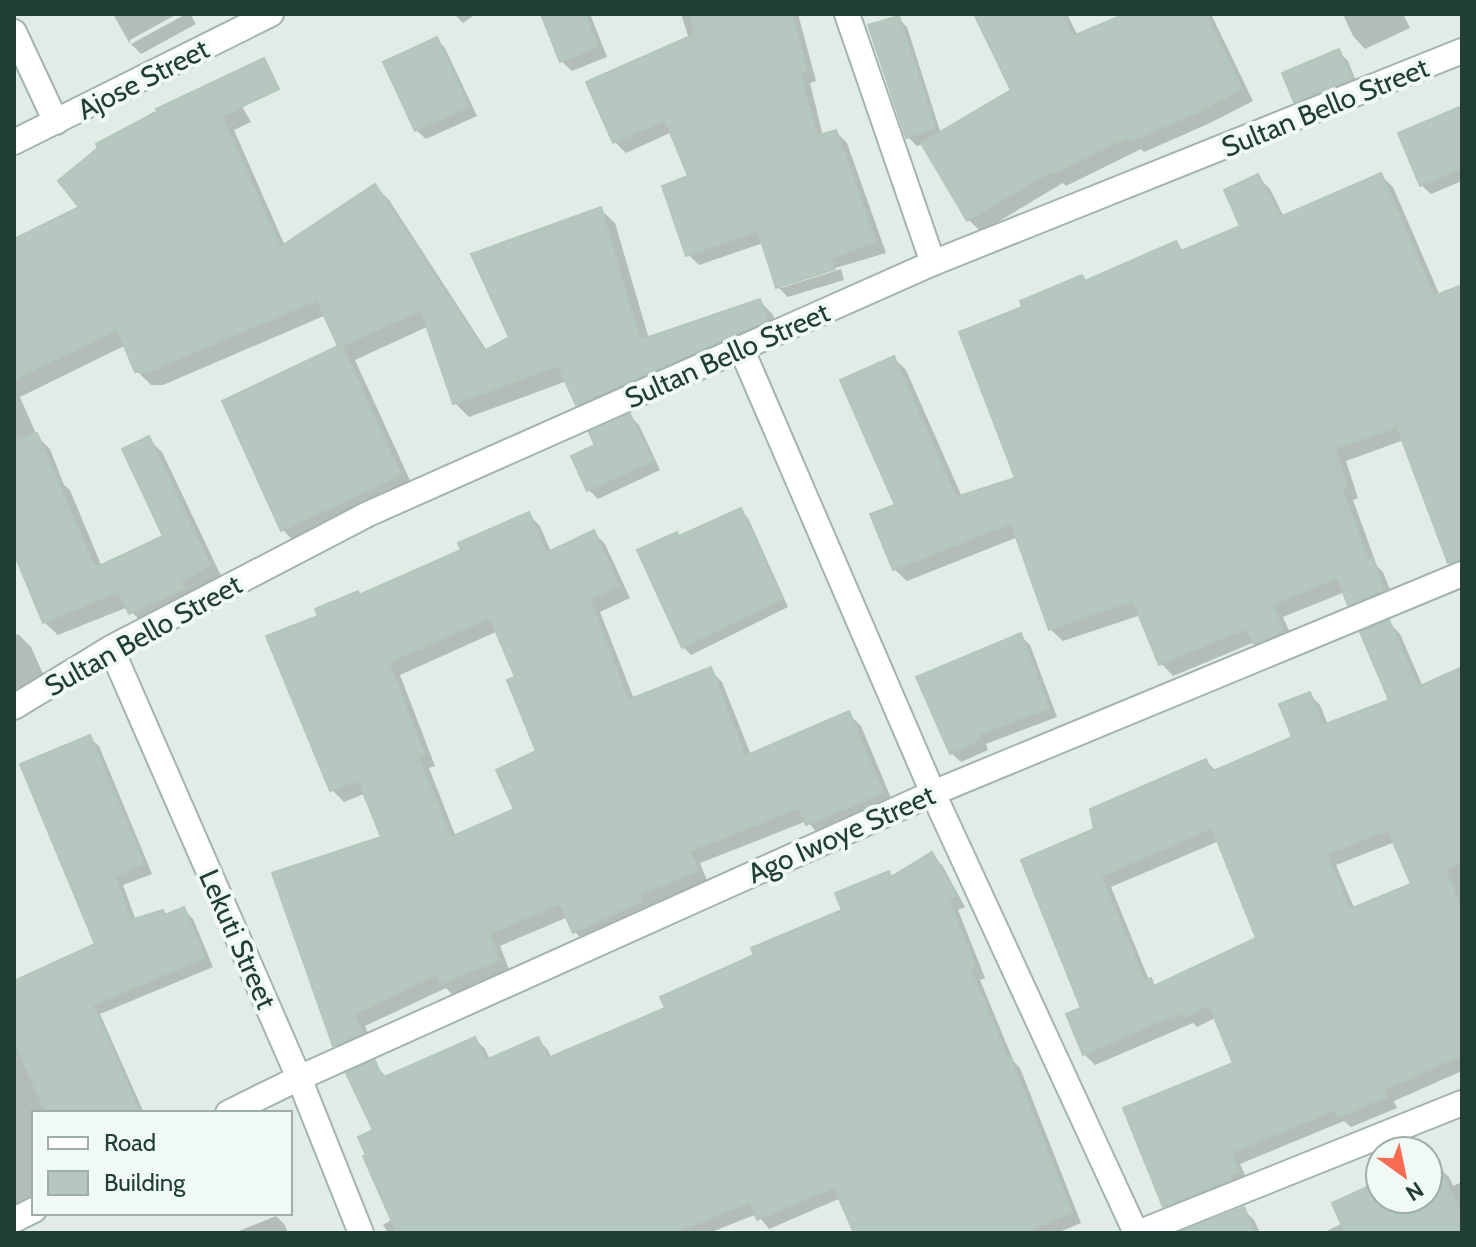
<svg xmlns="http://www.w3.org/2000/svg" width="1476" height="1247" viewBox="0 0 1476 1247" font-family="Cabin,sans-serif">
	<style>
		.shadow { fill: #0003; fill-rule: evenodd }
		.building { fill: #b6c7bf; stroke: #b3c6bc; stroke-width: 2; fill-rule: evenodd }
		.lines { fill: none; stroke-linecap: round; stroke-linejoin: round }
		.minor-casing { stroke: #a3b4ad; stroke-width: 28 }
		.minor { stroke: #fff; stroke-width: 24 }
		.labels { text-anchor: middle; dominant-baseline: central; stroke-width: 8; stroke-linejoin: round; paint-order: stroke }
		.street-label { font-size: 28px; fill: #203e33; stroke: #f1f9f4 }
	</style>
	<rect width="100%" height="100%" fill="#e1ece6"/>
	<!-- shadow -->
	<g class="shadow">
		<path d="M113,14H177L130,40V44Z"/>
		<path d="M186,14H190L196,24L141,54L131,44Z"/>
		<path d="M454,14H476L463,23Z"/>
		<path d="M543,14H590L607,57L572,71L561,61Z"/>
		<path d="M681,14H798L816,81L810,83L823,136L836,132L847,143L886,253L781,284V288L841,269L844,280L788,297L778,287L763,243L699,265L688,254L691,177L672,132L626,153L615,142L689,39Z"/>
		<path d="M976,14H1067L1078,36L1130,14H1211L1253,101L1208,124L1144,152L1141,149L1066,186L1063,183L981,232L969,220L924,144L917,146L907,136L898,18L907,27L941,134L1013,91Z"/>
		<path d="M1343,14H1403L1410,28L1365,49L1353,36Z"/>
		<path d="M436,39L445,48L477,116L426,139L416,130Z"/>
		<path d="M1339,52L1348,61L1359,88L1305,110L1296,101Z"/>
		<path d="M235,94L251,122L234,130L285,246L375,186L389,200L487,351L512,338L601,210L615,223L649,339L760,301L773,315L780,334L592,418L578,404L567,381L469,417L455,403L429,326L355,360L414,489L297,544L283,530L340,347L326,315L163,385H151L137,371L126,345L20,397L37,436L50,449L64,485L70,490L102,567L165,537L148,439L162,452L223,580L145,627L128,607L58,635L44,622L14,548V242L82,208Z"/>
		<path d="M1462,140V181L1431,194L1421,185Z"/>
		<path d="M1380,175L1393,187L1440,296L1462,287V559L1457,561L1445,549L1404,440L1346,461L1358,498L1353,500L1377,566L1383,572L1395,602L1361,616L1349,604L1345,592L1283,617L1295,644L1268,655L1255,642L1173,676L1161,663L1141,615L1063,641L1050,629L1018,537L907,581L894,569L897,506L894,358L906,370L962,497L1018,480L1025,309L1082,277L1087,282L1176,243L1184,252L1242,227L1258,177L1270,189L1284,217Z"/>
		<path d="M630,416L639,425L660,470L598,499L589,490L597,446Z"/>
		<path d="M741,510L748,518L788,607L691,655L683,647L680,538Z"/>
		<path d="M528,514L540,526L551,552L593,532L605,544L630,598L600,612L634,699L710,670L722,682L751,755L849,714L861,726L894,805L820,836L807,821L700,863L708,883L650,907L653,913L587,944L575,932L568,917L500,946L510,972L453,995L446,988L365,1026L373,1045L346,1057L335,1045L384,838L366,793L344,802L332,790L321,617L463,551ZM498,631L517,678L538,752L517,810L456,837L429,768L435,766L400,675Z"/>
		<path d="M1389,623L1400,634L1423,687L1462,669V1071L1394,1101L1397,1108L1351,1127L1344,1121L1240,1164L1249,1184L1176,1217L1165,1206L1236,1065L1215,1018L1197,1027L1193,1023L1095,1065L1084,1054V1009L1097,830L1206,761L1217,772L1295,739L1309,694L1320,705L1328,725L1392,701ZM1219,841L1258,939L1157,987L1149,980L1111,887ZM1395,842L1414,885L1355,910L1336,865Z"/>
		<path d="M18,634L31,647L44,676L14,690V636Z"/>
		<path d="M1021,636L1030,645L1057,717L986,744L988,750L961,762L951,753Z"/>
		<path d="M89,737L99,746L152,874L123,885L136,921L162,912L167,917L184,910L193,919L213,967L100,1014L144,1113H34V1204L14,1211V983L97,946Z"/>
		<path d="M931,855L942,865L965,907L958,910L985,978L980,980L1014,1062L1020,1068L1081,1223L1057,1233H856L841,1198L769,1229L757,1214L709,1233H388L383,1225L393,1219L376,1131L374,1063L387,1078L475,1039L485,1049L490,1060L538,1039L548,1050L552,1059L668,1009L757,956L845,911L888,873L893,878Z"/>
		<path d="M1438,1167L1449,1177L1453,1186L1462,1182V1233H1323L1343,1223L1380,1183V1199H1428V1171Z"/>
		<path d="M1243,1209L1254,1220L1260,1233H1184Z"/>
		<path d="M276,1216L285,1225L288,1233H234Z"/>
	</g>
	<!-- building -->
	<g class="building">
		<path d="M541,14H585L598,46L560,62Z"/>
		<path d="M689,14H792L807,71L800,72L817,136L836,130L876,242L831,258L835,269L776,288L758,231L686,256L662,186L688,176L665,120L613,143L586,82L695,34Z"/>
		<path d="M974,14H1062L1073,36L1125,14H1206L1242,89L1196,113L1130,141L1128,137L1052,174L1050,172L967,221L921,143L1011,90Z"/>
		<path d="M899,16L935,128L906,138L868,25Z"/>
		<path d="M437,37L469,107L415,131L383,62Z"/>
		<path d="M1339,49L1352,79L1294,102L1282,73Z"/>
		<path d="M264,58L279,89L222,116L280,247L375,184L484,351L509,337L471,254L601,207L640,340L760,299L767,320L576,405L558,366L453,404L421,310L342,346L401,475L281,531L222,401L338,346L317,300L148,372H135L117,329L14,380V239L79,207L58,181L98,148L96,144L158,111L156,109Z"/>
		<path d="M1462,106V168L1420,186L1398,133Z"/>
		<path d="M1381,173L1434,296L1462,285V559L1448,563L1397,427L1335,448L1347,486L1342,488L1368,559L1372,557L1384,590L1348,605L1337,578L1272,605L1284,632L1254,644L1247,628L1159,665L1133,601L1049,630L1011,523L893,570L870,514L895,505L840,380L894,356L956,497L1015,478L959,332L1022,307L1020,301L1082,275L1085,281L1176,241L1181,251L1240,226L1224,190L1258,174L1280,217Z"/>
		<path d="M630,414L653,461L587,491L571,456L595,445L589,432Z"/>
		<path d="M37,433L95,568L163,536L122,449L149,436L210,565L181,582L184,588L129,614L118,592L43,623L14,553V442Z"/>
		<path d="M741,508L782,599L682,648L637,550L677,532L679,536Z"/>
		<path d="M529,512L546,553L594,530L619,586L590,599L628,700L711,667L745,756L849,711L883,793L806,825L799,808L690,851L698,871L639,895L642,901L573,933L560,904L489,934L500,960L440,984L436,975L354,1014L363,1033L333,1046L272,873L381,837L358,780L330,791L266,636L318,616L315,609L358,591L359,595L461,550L458,543ZM490,618L515,677L507,680L536,751L496,770L514,809L451,837L418,756L424,754L389,662Z"/>
		<path d="M1389,620L1418,687L1462,667V862L1445,870L1462,909V1055L1384,1090L1387,1097L1338,1117L1335,1110L1231,1153L1239,1172L1230,1176L1231,1179L1163,1207L1123,1108L1233,1063L1209,1005L1185,1017L1182,1012L1083,1055L1066,1014L1081,1008L1021,860L1094,829L1090,809L1206,759L1211,772L1292,737L1279,704L1310,692L1323,725L1389,700L1360,632ZM1212,828L1256,938L1154,986L1151,978L1144,980L1101,876ZM1388,830L1411,884L1350,909L1326,854Z"/>
		<path d="M1021,633L1049,708L978,735L980,740L950,754L916,677Z"/>
		<path d="M90,735L144,864L115,876L131,920L163,910L165,915L184,907L205,958L93,1005L140,1113H46L14,1041V981L95,944L20,764Z"/>
		<path d="M932,852L957,896L949,899L976,968L971,970L1007,1057L1010,1056L1072,1213L1022,1233H854L834,1187L757,1220L750,1202L675,1233H397L363,1156L366,1155L358,1137L373,1130L346,1073L375,1060L382,1078L475,1037L486,1060L538,1037L548,1058L665,1008L660,997L754,955L751,948L842,910L835,893L889,871L891,877Z"/>
		<path d="M1439,1164L1462,1216V1233H1345L1332,1203L1380,1181V1199H1428V1169Z"/>
		<path d="M1244,1207L1255,1233H1178Z"/>
	</g>
	<g class="lines">
		<!-- minor casing -->
		<g class="minor-casing">
			<g id="minor">
				<path d="M847,14L933,263"/>
				<path d="M14,32L56,122"/>
				<path d="M14,142L271,14"/>
				<path d="M741,348L933,793L1136,1233"/>
				<path d="M111,648L299,1078L361,1233"/>
				<path d="M14,707L111,648L368,514L933,263L1462,51"/>
				<path d="M228,1113L299,1078L933,793L1462,574"/>
				<path d="M14,1220L34,1210"/>
				<path d="M1138,1233L1462,1103"/>
			</g>
		</g>
		<!-- minor -->
		<use href="#minor" class="minor"/>
	</g>
	<g class="labels">
		<!-- street labels -->
		<g class="street-label">
			<text transform="translate(143 79) rotate(-27)">Ajose Street</text>
			<text transform="translate(1325 107) rotate(-22)">Sultan Bello Street</text>
			<text transform="translate(727 355) rotate(-24)">Sultan Bello Street</text>
			<text transform="translate(143 635) rotate(-29)">Sultan Bello Street</text>
			<text transform="translate(841 834) rotate(-24)">Ago Iwoye Street</text>
			<text transform="translate(238 939) rotate(66)">Lekuti Street</text>
		</g>
	</g>
	<!-- border -->
	<rect width="1476" height="1247" fill="none" stroke="#203e33" stroke-width="32"/>
	<!-- legend -->
	<rect x="32" y="1111" width="260" height="104" fill="#f1f9f4" stroke="#9daea7" stroke-width="2"/>
	<rect x="48" y="1137" width="40" height="12" fill="#ffffff" stroke="#9daea7" stroke-width="2"/>
	<text x="104" y="1151" font-size="24" fill="#203e33">Road</text>
	<rect x="48" y="1171" width="40" height="24" fill="#b6c7bf" stroke="#9daea7" stroke-width="2"/>
	<text x="104" y="1191" font-size="24" fill="#203e33">Building</text>
	<!-- north arrow -->
	<g transform="translate(1404 1175) rotate(147)"><circle r="38" fill="#f1f9f4" stroke="#9daea7" stroke-width="2"/>
	<path d="M0-6L14 30L0 20L-14 30Z" fill="#fa6c51"/>
	<text y="-12" font-size="22" font-weight="bold" text-anchor="middle" fill="#203e33">N</text>
	</g>
</svg>
